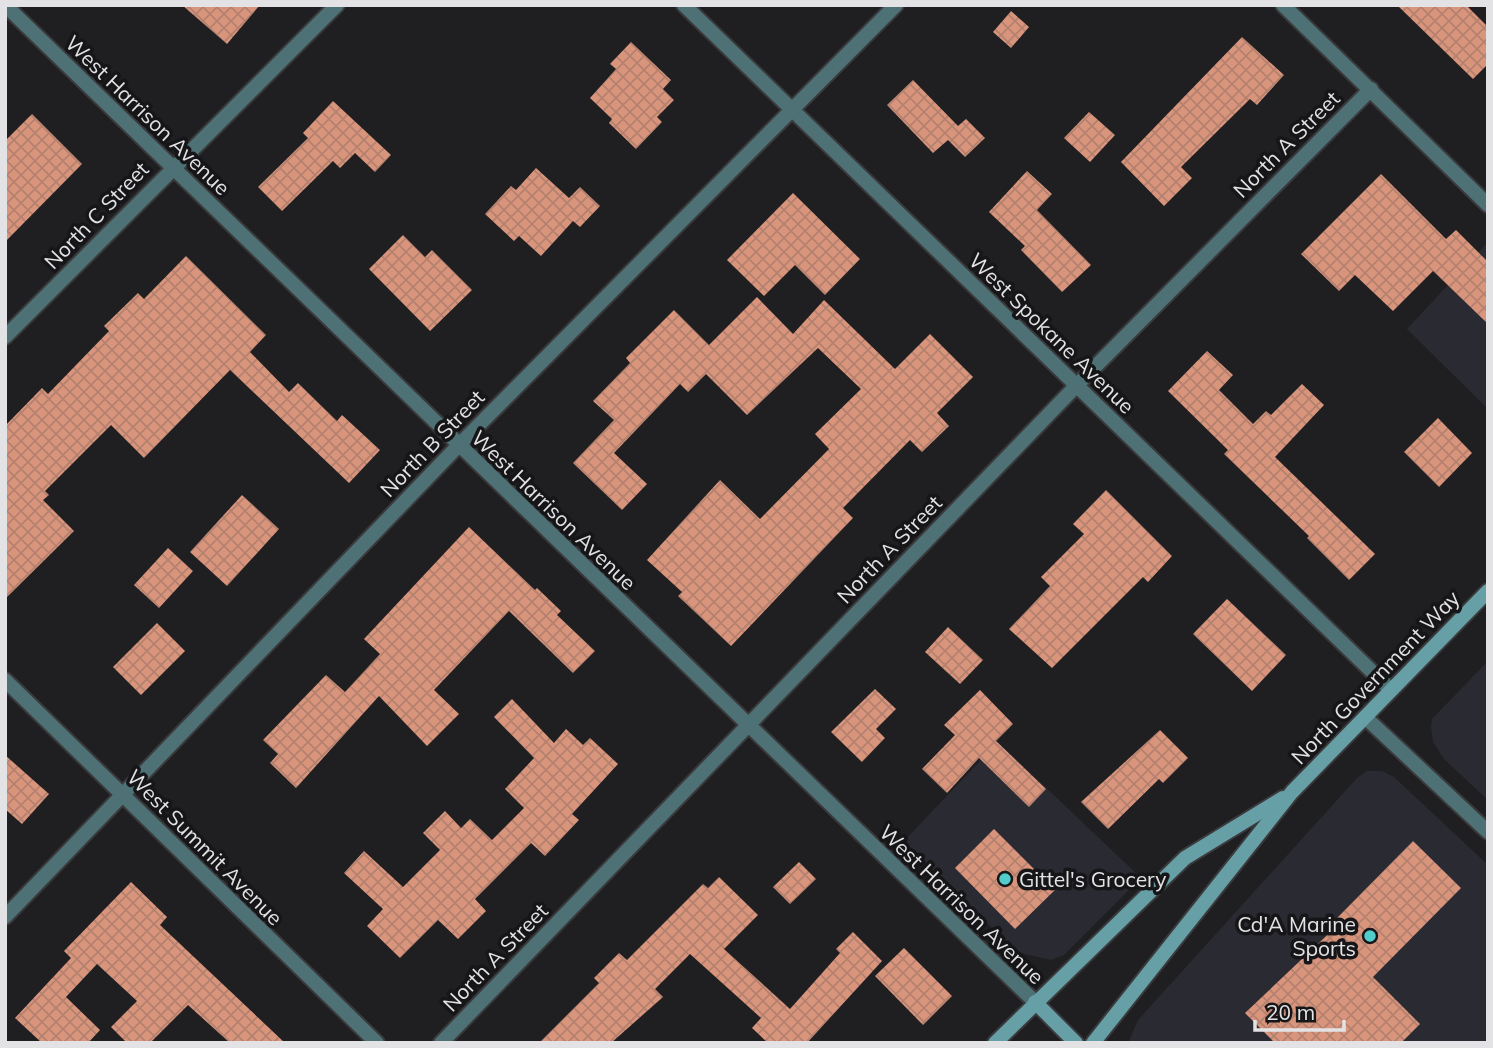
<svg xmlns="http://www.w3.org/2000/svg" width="1493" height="1048" viewBox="0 0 1493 1048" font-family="Mulish,sans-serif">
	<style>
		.built { fill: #2a2a32 }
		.building { fill: url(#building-cross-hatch) }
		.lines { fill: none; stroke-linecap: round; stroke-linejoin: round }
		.minor-casing { stroke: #3a3a3d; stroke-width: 18 }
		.tertiary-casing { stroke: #3a3a3d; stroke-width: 18 }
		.secondary-casing { stroke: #3a3a3d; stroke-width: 18 }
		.minor { stroke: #4e7175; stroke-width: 14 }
		.tertiary { stroke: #4e7175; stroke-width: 14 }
		.secondary { stroke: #66a0a6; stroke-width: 14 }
		.poi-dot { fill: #52cdcc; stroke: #161619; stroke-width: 2.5 }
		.labels { text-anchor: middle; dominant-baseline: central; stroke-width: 7; stroke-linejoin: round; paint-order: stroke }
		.street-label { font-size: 21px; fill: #e3e3e5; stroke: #161619 }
		.poi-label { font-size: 21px; fill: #e3e3e5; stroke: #161619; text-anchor: start }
	</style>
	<defs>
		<pattern id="building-cross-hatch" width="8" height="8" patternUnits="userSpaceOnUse" patternTransform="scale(1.75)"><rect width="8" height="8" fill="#d9957c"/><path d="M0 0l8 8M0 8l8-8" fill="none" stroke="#b4816e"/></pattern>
	</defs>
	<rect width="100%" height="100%" fill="#1f1f22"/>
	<!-- built -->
	<g class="built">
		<path d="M1488,242V409L1407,329Z"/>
		<path d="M1488,661V800L1444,759L1433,742L1431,727L1432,719Z"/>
		<path d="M998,742L1141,878L1064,955L1051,960L1016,952L904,841Z"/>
		<path d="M1367,771H1382L1394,777L1488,865V1043H1128L1138,1020L1357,778Z"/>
	</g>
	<!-- building -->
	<g class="building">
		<path d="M182,5H260L227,44Z"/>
		<path d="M1397,5H1466L1488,27V64L1473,79Z"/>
		<path d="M1011,11L1029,27L1011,48L993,32Z"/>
		<path d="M1242,37L1284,75L1257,105L1250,99L1181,167L1192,178L1164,206L1121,162Z"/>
		<path d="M631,42L671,80L663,89L674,100L657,117L662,122L636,149L609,123L612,119L590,98L616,69L610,64Z"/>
		<path d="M913,80L958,126L966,119L985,138L965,157L948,140L933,153L887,105Z"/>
		<path d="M333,101L391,155L375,172L355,153L340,168L333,161L282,211L258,187L308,138L303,133Z"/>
		<path d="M1089,112L1115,135L1090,162L1064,138Z"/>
		<path d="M32,114L82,164L5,242V141Z"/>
		<path d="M536,168L569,198L580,187L600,206L580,227L573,221L541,256L519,236L514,241L485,214L511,186L516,190Z"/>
		<path d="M1027,171L1052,194L1037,210L1091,265L1062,292L1021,250L1025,246L989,212Z"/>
		<path d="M1381,174L1446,239L1456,230L1488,262V324L1433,271L1393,311L1355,275L1339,291L1301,254Z"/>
		<path d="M793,193L860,259L825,295L795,265L764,296L727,260Z"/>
		<path d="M403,235L425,257L432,250L472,290L430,331L369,269Z"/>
		<path d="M186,256L266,335L250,352L289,392L298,383L337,421L342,415L380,450L349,483L230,370L144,458L111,425L45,491L49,495L43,500L74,531L5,599V426L42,388L48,394L109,331L104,326L138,293L144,299Z"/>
		<path d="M757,297L793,334L824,300L895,369L930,334L973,377L937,413L949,426L922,452L910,440L843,508L853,518L731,646L678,596L682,592L647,560L720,480L760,519L829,449L815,434L861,389L818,348L747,415L706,374L688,392L680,384L614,453L647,484L622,510L573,463L614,420L593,401L630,363L626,358L674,310L709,345Z"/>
		<path d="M1207,351L1233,375L1219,390L1253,424L1266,411L1271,415L1302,384L1324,405L1275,457L1375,554L1349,580L1307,538L1309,536L1224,454L1228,450L1168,391Z"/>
		<path d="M1438,418L1472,453L1439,487L1404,452Z"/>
		<path d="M1106,490L1172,556L1148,582L1143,577L1052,668L1009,629L1050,586L1041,577L1084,534L1073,524Z"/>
		<path d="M242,495L279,529L227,586L190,552Z"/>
		<path d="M469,527L535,590L537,588L561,611L557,615L595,651L573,673L509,611L434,690L459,714L427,746L379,696L296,788L270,763L278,754L263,740L326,675L345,692L380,654L364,639Z"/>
		<path d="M168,548L193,571L159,608L134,585Z"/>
		<path d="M1227,599L1286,655L1252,691L1193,634Z"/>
		<path d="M157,623L185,651L141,695L113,667Z"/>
		<path d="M948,627L983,660L960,684L925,652Z"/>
		<path d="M875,689L896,709L876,729L885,738L862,762L831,732Z"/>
		<path d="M980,690L1013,724L996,741L1046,789L1029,807L979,758L947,793L922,769L955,735L944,725Z"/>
		<path d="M512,699L554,743L566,729L583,745L590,738L618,764L572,814L579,820L545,856L531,843L475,899L486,911L458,939L438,920L400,958L367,926L383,909L344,873L364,851L403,887L440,850L423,833L445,811L461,828L470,819L492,840L524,808L505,789L534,758L494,717Z"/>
		<path d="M1160,730L1188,758L1163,783L1159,779L1108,829L1081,802Z"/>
		<path d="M5,755L49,794L22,824L5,809Z"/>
		<path d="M994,829L1055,890L1015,929L955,868Z"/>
		<path d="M1413,841L1461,888L1373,977L1420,1024L1401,1043H1275L1245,1013L1341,922L1337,918Z"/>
		<path d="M799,862L816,879L790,904L773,887Z"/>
		<path d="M719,877L758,915L724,949L790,1009L840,953L836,949L853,932L882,961L807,1043H768L752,1028L761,1018L690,954L655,989L663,997L611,1043H539L599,983L594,978L619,953L627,960L703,884L708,888Z"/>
		<path d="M131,882L167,917L160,925L285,1043H230L188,1005L150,1043H127L111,1027L137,1001L97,964L66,997L100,1030L88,1043H42L15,1018L71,958L64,951Z"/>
		<path d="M904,948L952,996L923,1025L875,976Z"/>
	</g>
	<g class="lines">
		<!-- minor casing -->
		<g class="minor-casing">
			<g id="minor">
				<path d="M684,5L1391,690"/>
				<path d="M1283,5L1488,205"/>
				<path d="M5,337L337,5"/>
				<path d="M5,680L377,1043"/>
				<path d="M1365,717L1488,832"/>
				<path d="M5,917L458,446L896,5"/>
				<path d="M441,1043L1077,385L1371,89"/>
			</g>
		</g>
		<!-- tertiary casing -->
		<g class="tertiary-casing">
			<path id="tertiary" d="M5,5L1035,1002"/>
		</g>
		<!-- secondary casing -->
		<g class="secondary-casing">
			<g id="secondary">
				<path d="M1035,1002L1076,1043"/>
				<path d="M995,1043L1185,858L1283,798"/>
				<path d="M1093,1043L1292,792L1488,591"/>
			</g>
		</g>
		<!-- minor -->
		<use href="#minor" class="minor"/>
		<!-- tertiary -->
		<use href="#tertiary" class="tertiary"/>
		<!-- secondary -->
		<use href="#secondary" class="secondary"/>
	</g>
	<!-- markers -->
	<g class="poi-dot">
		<circle cx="1005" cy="879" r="7"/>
		<circle cx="1370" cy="936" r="7"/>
	</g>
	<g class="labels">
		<!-- street labels -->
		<g class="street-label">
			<text transform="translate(148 115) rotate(44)">West Harrison Avenue</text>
			<text transform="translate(1286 144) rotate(-45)">North A Street</text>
			<text transform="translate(96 215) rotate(-46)">North C Street</text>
			<text transform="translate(1052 333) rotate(44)">West Spokane Avenue</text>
			<text transform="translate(432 443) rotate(-46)">North B Street</text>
			<text transform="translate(554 510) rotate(44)">West Harrison Avenue</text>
			<text transform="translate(889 549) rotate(-46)">North A Street</text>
			<text transform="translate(1375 677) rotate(-46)">North Government Way</text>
			<text transform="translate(205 847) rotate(45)">West Summit Avenue</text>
			<text transform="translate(962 904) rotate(44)">West Harrison Avenue</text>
			<text transform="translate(495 957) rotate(-46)">North A Street</text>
		</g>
		<!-- poi labels -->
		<g class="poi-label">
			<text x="1019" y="879">Gittel's Grocery</text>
			<text x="1356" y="924" text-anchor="end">Cd'A Marine<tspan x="1356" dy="24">Sports</tspan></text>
		</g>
	</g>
	<!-- border -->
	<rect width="1493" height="1048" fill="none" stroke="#e3e3e5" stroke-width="14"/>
	<!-- scale -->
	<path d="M1255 1020v10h89v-10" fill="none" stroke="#e3e3e5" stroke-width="3.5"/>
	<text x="1266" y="1020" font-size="21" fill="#e3e3e5" stroke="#161619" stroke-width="5" paint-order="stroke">20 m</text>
</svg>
